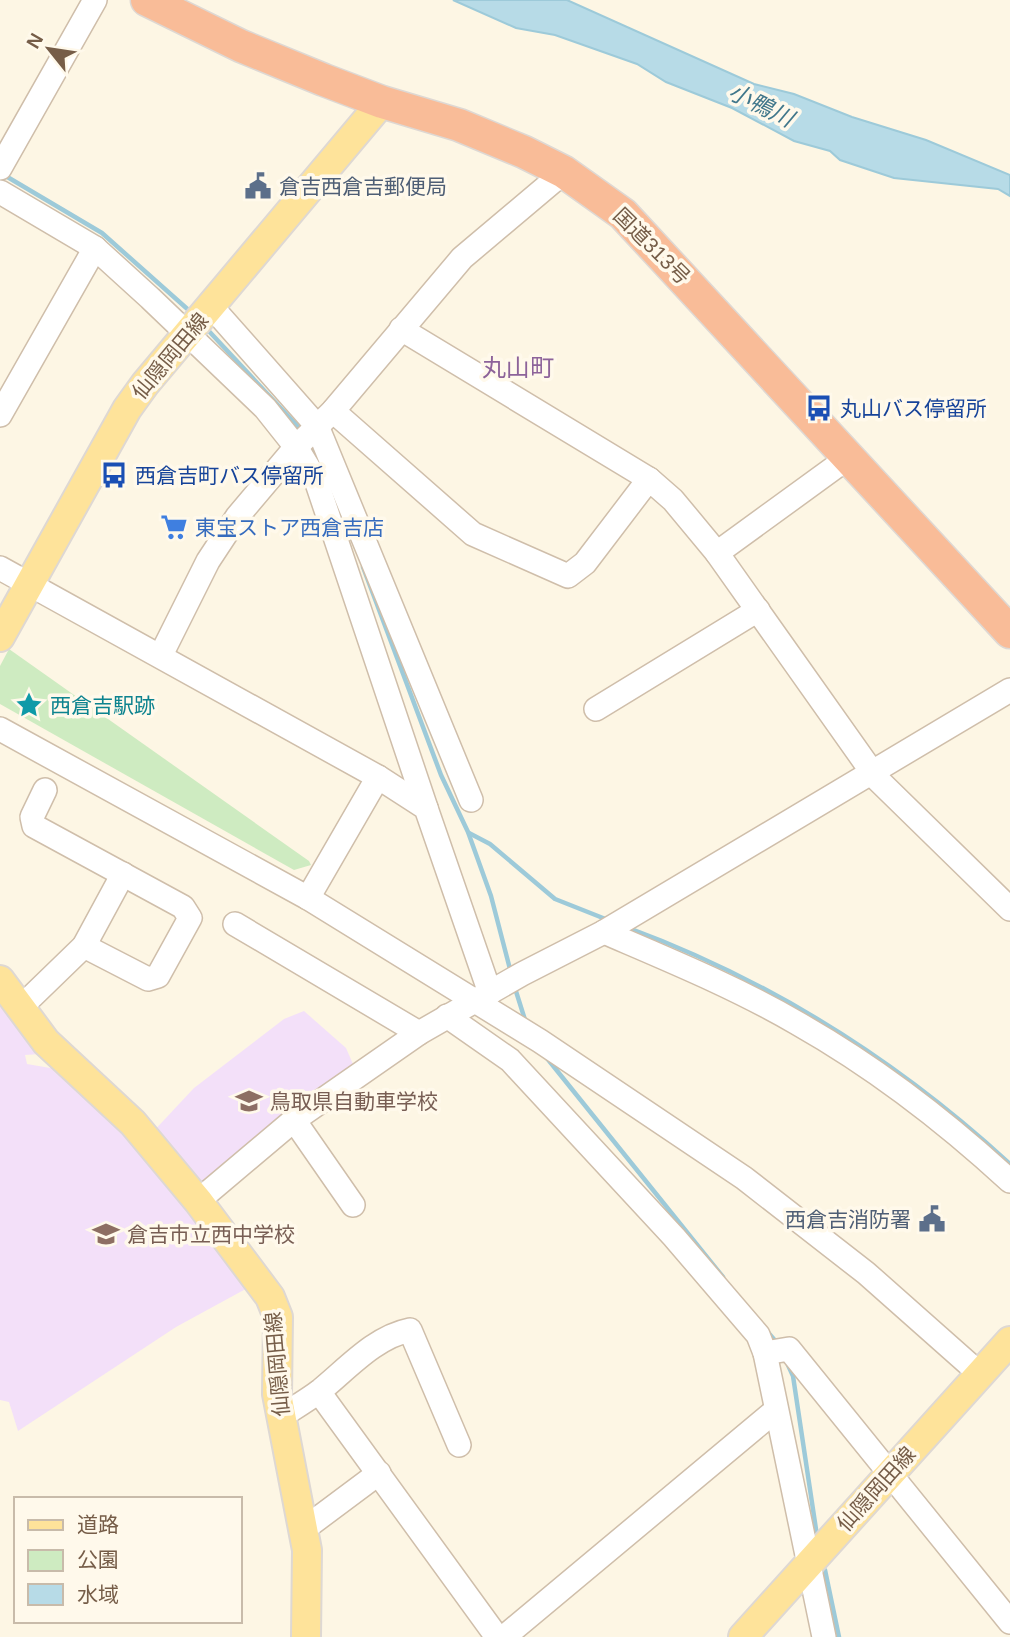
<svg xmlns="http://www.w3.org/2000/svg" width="1010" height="1637" viewBox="0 0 1010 1637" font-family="Arial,'Noto Sans JP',sans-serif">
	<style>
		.education { fill: #f3e0f9 }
		.green { fill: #ceebc1 }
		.water { fill: #b7dbe7; stroke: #9dcad9; stroke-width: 2 }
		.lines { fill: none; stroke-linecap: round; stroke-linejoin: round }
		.stream { stroke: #9dcad9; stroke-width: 4.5 }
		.minor-casing { stroke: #cfbeaa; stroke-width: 26 }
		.major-casing { stroke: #ded8d3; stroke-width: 32 }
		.highway-casing { stroke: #ded8d3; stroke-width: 35 }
		.minor { stroke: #fff; stroke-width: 23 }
		.major { stroke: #fee39a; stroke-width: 28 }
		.highway { stroke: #f9bc98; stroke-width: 32 }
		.labels { text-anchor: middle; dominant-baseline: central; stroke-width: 7; stroke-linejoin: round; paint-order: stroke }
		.service-label { font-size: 21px; fill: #4e5e75; stroke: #fff9eb; text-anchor: start }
		.street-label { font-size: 21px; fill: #765d48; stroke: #fff9eb }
		.transit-label { font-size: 21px; fill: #164399; stroke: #fff9eb; text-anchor: start }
		.shop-label { font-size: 21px; fill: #366cbe; stroke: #fff9eb; text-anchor: start }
		.culture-label { font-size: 21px; fill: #0d838f; stroke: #fff9eb; text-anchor: start }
		.education-label { font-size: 21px; fill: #785e54; stroke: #fff9eb; text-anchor: start }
		.water-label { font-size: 23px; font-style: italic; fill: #41778b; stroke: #fff9eb }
		.quarter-label { font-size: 24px; fill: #8d639a; stroke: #fff9eb }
	</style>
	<rect width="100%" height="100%" fill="#fdf6e4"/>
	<!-- education -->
	<g class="education">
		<path d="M0,999L41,1054L25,1055L27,1064L56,1069L173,1184L253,1285L176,1327L18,1431L9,1402L0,1400Z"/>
		<path d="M304,1011L346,1048L356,1071L202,1191L150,1135L194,1088L284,1019Z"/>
	</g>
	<!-- green -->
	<path class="green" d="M9,649L309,861L311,865L294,870L0,704V666Z"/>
	<!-- water -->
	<path class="water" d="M453,0H567L754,84L794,94L852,117L926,140L1010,175V196L998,189L894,178L840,160L830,151L794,141L732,108L666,82L637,64L555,35L516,28Z"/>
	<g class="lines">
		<!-- stream -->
		<g class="stream">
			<path d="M4,175L102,233L193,314"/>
			<path d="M206,328L303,432"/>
			<path d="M310,442L324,472"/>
			<path d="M363,567L441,775L468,832L491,896L511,973"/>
			<path d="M469,833L490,844L555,899L608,920"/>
			<path d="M626,927C770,980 898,1061 1010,1164"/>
			<path d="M514,985L526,1023"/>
			<path d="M546,1057L723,1277"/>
			<path d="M766,1330L778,1344"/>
			<path d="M788,1365L793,1376L817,1536"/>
			<path d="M825,1570L839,1637"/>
		</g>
		<!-- minor casing -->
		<g class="minor-casing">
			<g id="minor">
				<path d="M0,168L95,0"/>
				<path d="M0,192L95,248L150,298L265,408L296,447L316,480L426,808"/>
				<path d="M211,306L317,426L471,800"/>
				<path d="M401,329L649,479"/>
				<path d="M333,411L473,534L568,576L585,563L649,479L673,500L717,553L877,779L1010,909"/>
				<path d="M0,415L95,248"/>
				<path d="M717,553L849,457"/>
				<path d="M0,568L378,777L426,808L490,993"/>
				<path d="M161,655L208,561L237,517L296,447L333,411L462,258L564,172"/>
				<path d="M596,709L758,610"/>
				<path d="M0,729L308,898L540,1041L744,1178L866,1273L980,1374"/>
				<path d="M45,790L32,817L34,826L183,907L190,918L158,976L148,979L84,946"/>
				<path d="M308,898L378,777"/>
				<path d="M235,924L419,1033"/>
				<path d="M604,932C669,960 735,987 797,1023C873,1066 946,1122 1010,1181"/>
				<path d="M20,1008L84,946L123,874"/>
				<path d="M447,1016L510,1060L674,1237L758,1335L765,1353L824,1637"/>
				<path d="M294,1120L353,1205"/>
				<path d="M198,1201L294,1120L419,1033L522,974L604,932L1010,690"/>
				<path d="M765,1353L789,1349L1010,1622"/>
				<path d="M319,1392L497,1637"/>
				<path d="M280,1417C294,1408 308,1400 321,1390C348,1368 375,1337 410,1330L459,1445"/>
				<path d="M304,1529L379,1473"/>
				<path d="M504,1637L776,1410"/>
			</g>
		</g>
		<!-- major casing -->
		<g class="major-casing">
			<g id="major">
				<path d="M0,637L127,409L145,384L382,102"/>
				<path d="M0,980L46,1042L133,1123L198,1201L270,1297L278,1317L277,1394L307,1550L306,1637"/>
				<path d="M743,1637L1010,1341"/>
			</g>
		</g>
		<!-- highway casing -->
		<g class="highway-casing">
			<path id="highway" d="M147,0L241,46L324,80L382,102L459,125L524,152L564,172L623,214L1010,632"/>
		</g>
		<!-- minor -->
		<use href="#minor" class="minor"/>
		<!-- major -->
		<use href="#major" class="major"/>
		<!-- highway -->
		<use href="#highway" class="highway"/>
	</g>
	<!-- icons -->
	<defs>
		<g id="civic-bare" transform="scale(2.1)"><path d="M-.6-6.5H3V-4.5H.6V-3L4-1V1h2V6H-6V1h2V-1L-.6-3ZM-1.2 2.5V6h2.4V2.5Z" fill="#5c6f8a" stroke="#fff9eb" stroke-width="2.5" paint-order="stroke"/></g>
		<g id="bus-bare" transform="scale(2.1)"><path d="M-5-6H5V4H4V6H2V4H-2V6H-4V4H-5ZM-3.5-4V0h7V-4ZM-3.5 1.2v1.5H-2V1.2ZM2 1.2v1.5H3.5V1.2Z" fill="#1a4fb4" stroke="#fff9eb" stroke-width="2.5" paint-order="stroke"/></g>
		<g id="supermarket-bare" transform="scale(2.1)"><path d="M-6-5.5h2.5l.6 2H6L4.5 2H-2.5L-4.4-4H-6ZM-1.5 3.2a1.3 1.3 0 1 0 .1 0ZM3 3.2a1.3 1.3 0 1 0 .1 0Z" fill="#3f7fe0" stroke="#fff9eb" stroke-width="2.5" paint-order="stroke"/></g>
		<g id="sight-bare" transform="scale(2.1)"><path d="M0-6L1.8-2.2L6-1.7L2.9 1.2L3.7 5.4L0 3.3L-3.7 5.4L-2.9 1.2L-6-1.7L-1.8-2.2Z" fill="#0f9aa8" stroke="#fff9eb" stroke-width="2.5" paint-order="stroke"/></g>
		<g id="school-bare" transform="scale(2.1)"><path d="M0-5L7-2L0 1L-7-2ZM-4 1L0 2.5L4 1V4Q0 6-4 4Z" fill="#8d6e63" stroke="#fff9eb" stroke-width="2.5" paint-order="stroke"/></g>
	</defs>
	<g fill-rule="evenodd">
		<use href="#civic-bare" x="258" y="186"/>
		<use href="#bus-bare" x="819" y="408"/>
		<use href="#bus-bare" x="114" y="475"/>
		<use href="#supermarket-bare" x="174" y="527"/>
		<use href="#sight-bare" x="29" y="705"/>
		<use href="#school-bare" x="249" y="1101"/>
		<use href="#civic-bare" x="932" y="1219"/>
		<use href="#school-bare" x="106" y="1234"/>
	</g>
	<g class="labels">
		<!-- service labels -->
		<g class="service-label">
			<text x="279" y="186">倉吉西倉吉郵便局</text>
			<text x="911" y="1219" text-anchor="end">西倉吉消防署</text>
		</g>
		<!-- street labels -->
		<g class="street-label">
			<text transform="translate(652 246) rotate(45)">国道313号</text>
			<text transform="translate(170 356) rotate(-50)">仙隠岡田線</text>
			<text transform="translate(277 1364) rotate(-95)">仙隠岡田線</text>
			<text transform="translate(876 1489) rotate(-48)">仙隠岡田線</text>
		</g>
		<!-- transit labels -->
		<g class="transit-label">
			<text x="840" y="408">丸山バス停留所</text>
			<text x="135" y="475">西倉吉町バス停留所</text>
		</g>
		<!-- shop labels -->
		<g class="shop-label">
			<text x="195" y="527">東宝ストア西倉吉店</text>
		</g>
		<!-- culture labels -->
		<g class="culture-label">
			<text x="50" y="705">西倉吉駅跡</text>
		</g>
		<!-- education labels -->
		<g class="education-label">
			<text x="270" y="1101">鳥取県自動車学校</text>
			<text x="127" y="1234">倉吉市立西中学校</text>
		</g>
		<!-- water labels -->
		<g class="water-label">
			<text transform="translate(761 105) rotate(26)">小鴨川</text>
		</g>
		<!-- quarter labels -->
		<g class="quarter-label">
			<text x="518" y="367">丸山町</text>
		</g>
	</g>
	<!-- legend -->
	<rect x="14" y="1497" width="228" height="126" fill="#fff9eb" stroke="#c8bbaa" stroke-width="2"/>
	<rect x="28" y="1520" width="35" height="10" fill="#fee39a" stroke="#c8bbaa" stroke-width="2"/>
	<text x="77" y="1532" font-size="21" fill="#765d48">道路</text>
	<rect x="28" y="1550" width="35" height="21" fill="#ceebc1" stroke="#c8bbaa" stroke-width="2"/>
	<text x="77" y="1567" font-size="21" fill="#765d48">公園</text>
	<rect x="28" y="1584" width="35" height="21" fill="#b7dbe7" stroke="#c8bbaa" stroke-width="2"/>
	<text x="77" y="1602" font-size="21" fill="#765d48">水域</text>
	<!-- north arrow -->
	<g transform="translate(49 49) rotate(300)" stroke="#fff9eb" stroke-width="5" paint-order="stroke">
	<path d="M0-5L12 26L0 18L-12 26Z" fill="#765d48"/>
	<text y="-10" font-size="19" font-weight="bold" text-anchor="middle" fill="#765d48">N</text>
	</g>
</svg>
